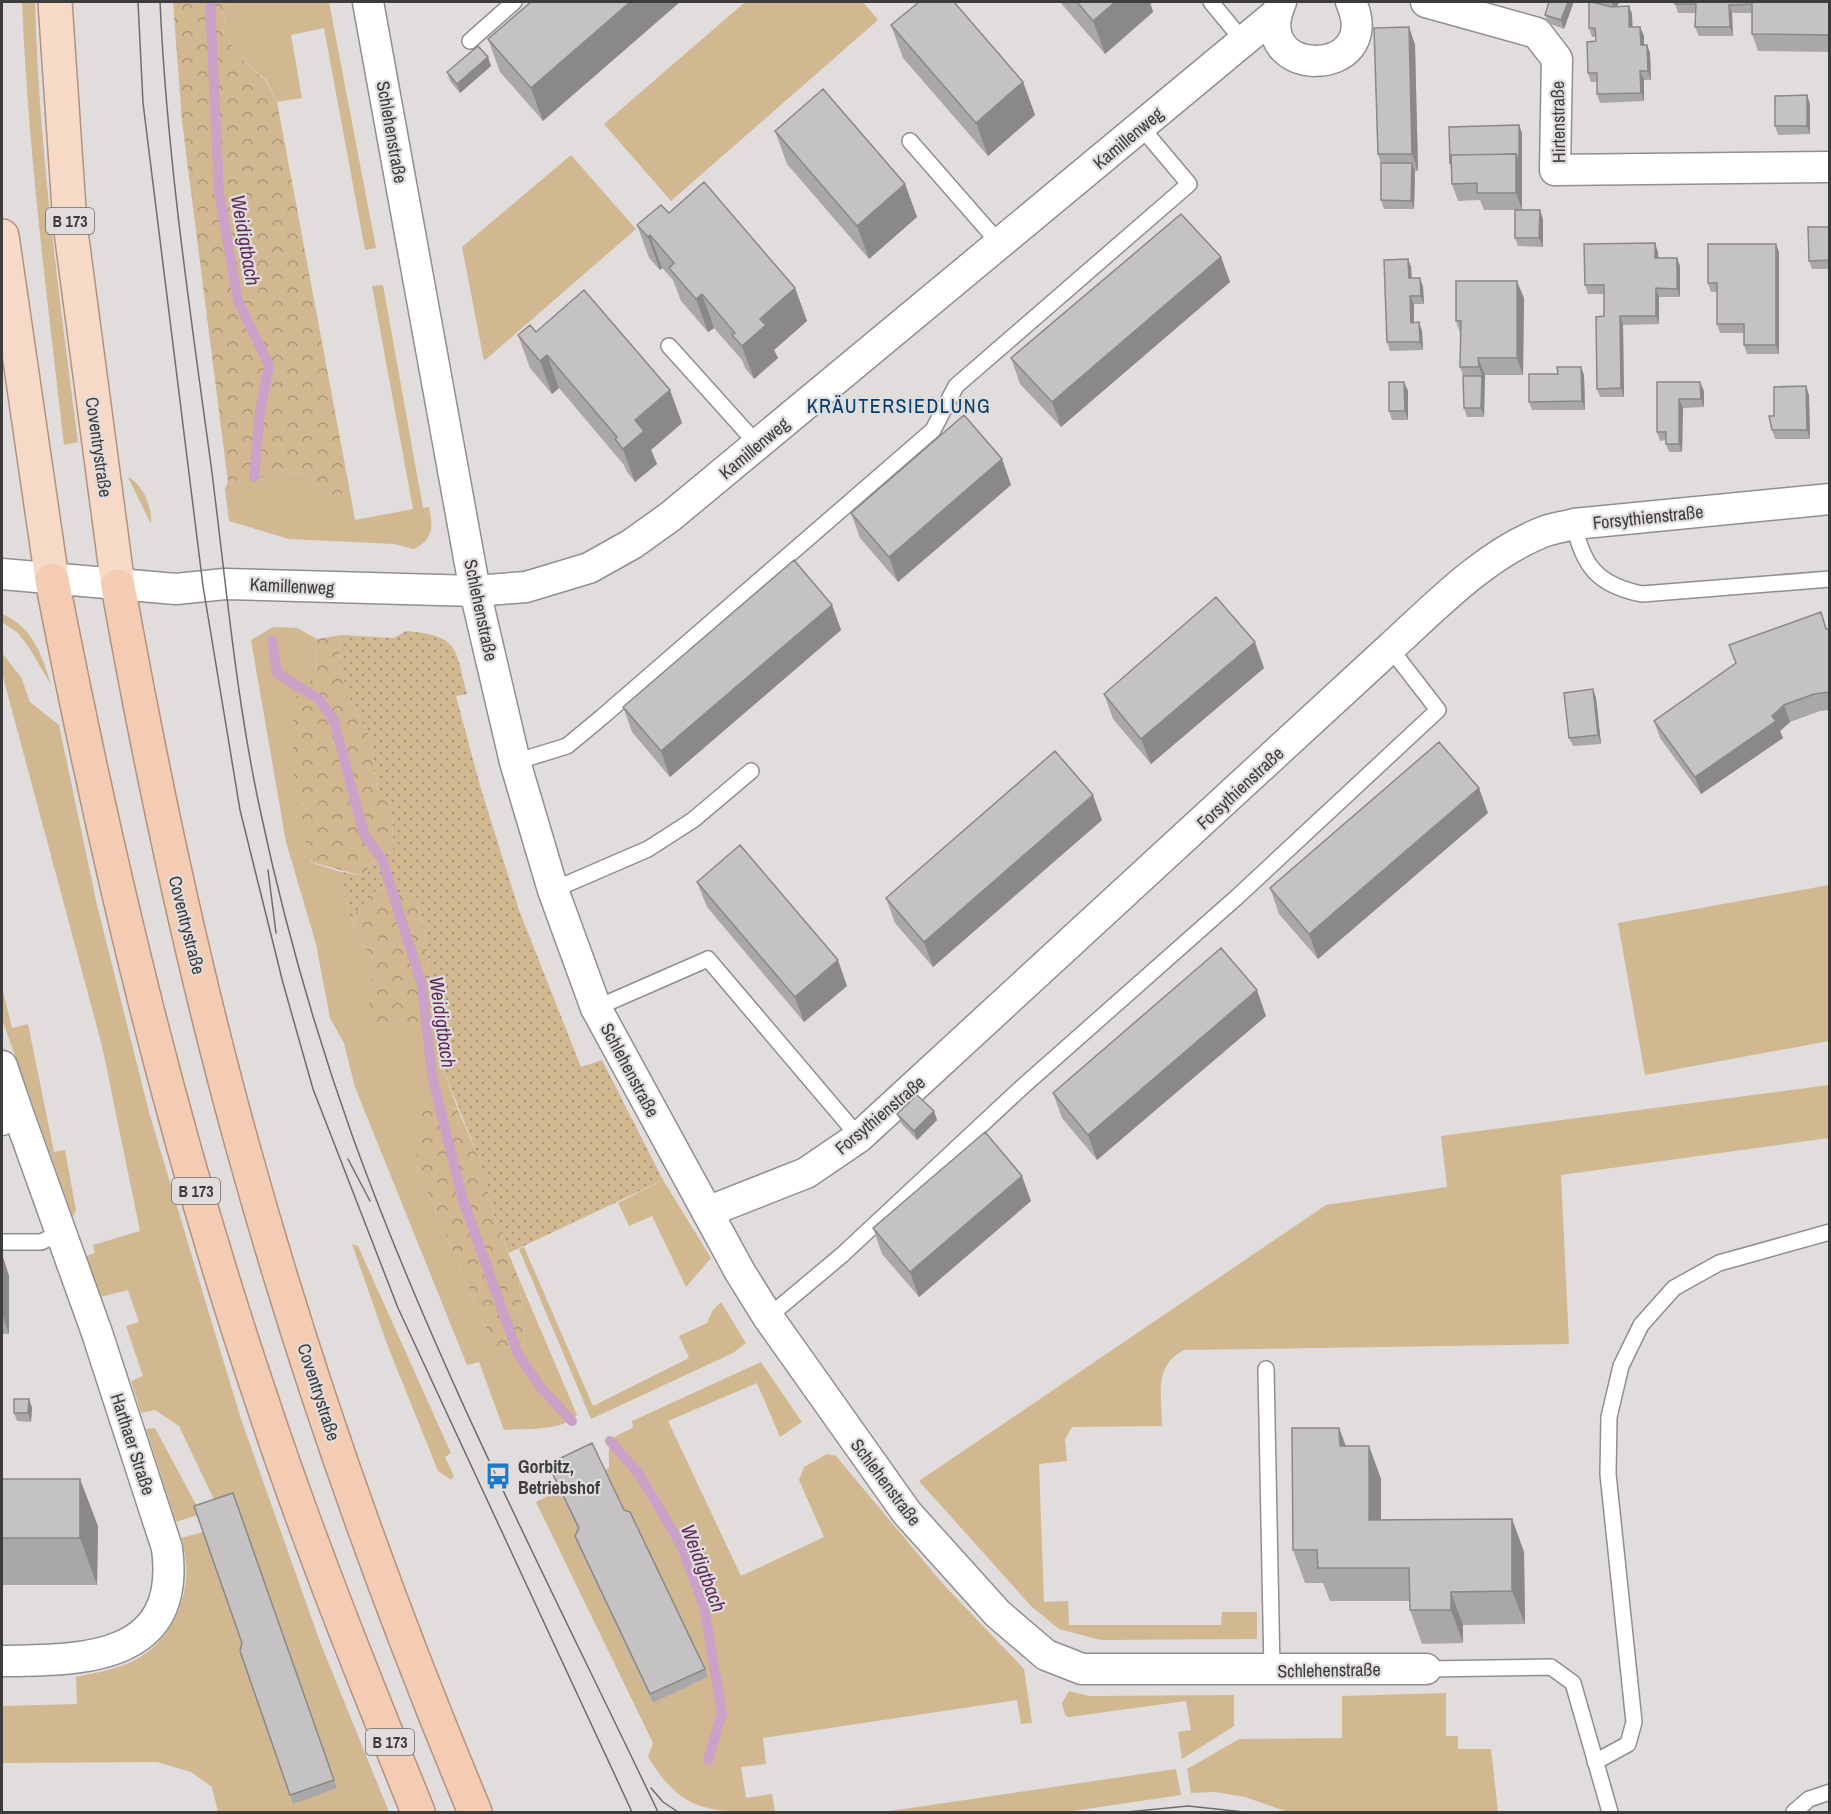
<svg xmlns="http://www.w3.org/2000/svg" width="1831" height="1814" font-family="'Archivo Narrow',sans-serif">
<style>
.green{fill:#d1b891}
.forest{fill:url(#forest-crowns)}
.park{fill:url(#park-dots)}
.lines{fill:none;stroke-linecap:round;stroke-linejoin:round}
.stream{stroke:#cba1c7;stroke-width:10}
.service-casing{stroke:#928e8e;stroke-width:18}
.minor-casing{stroke:#928e8e;stroke-width:33}
.primary-casing{stroke:#b3917e;stroke-width:36}
.trunk-casing{stroke:#b3917e;stroke-width:36}
.service{stroke:#fff;stroke-width:15}
.minor{stroke:#fff;stroke-width:30}
.primary{stroke:#f7d9c7;stroke-width:33}
.trunk{stroke:#f4ccb4;stroke-width:33}
.tram{stroke:#6e6c6c;stroke-width:1.5}
.wall{fill:#a9a7a8}
.shaded-wall{fill:#8a8888}
.building{fill:#c5c2c3;stroke:#8a8888;stroke-width:1.5}
.labels{text-anchor:middle;dominant-baseline:central;stroke-width:4.5;stroke-linejoin:round;paint-order:stroke}
.shield{fill:#e1dddd;stroke:#6e6c6c;stroke-width:1.5}
.shield-label{font-size:16px;font-weight:bold;fill:#3d3c3c}
.street-label{font-size:18px;fill:#3d3c3c;stroke:#e1dddd}
.poi-label{font-size:18px;font-weight:bold;fill:#3d3c3c;stroke:#e1dddd;text-anchor:start}
.water-label{font-size:20px;font-style:italic;fill:#602c5c;stroke:#e1dddd}
.neighbourhood-label{font-size:20px;letter-spacing:1.5px;fill:#003e6e;stroke:#e1dddd}
</style>
<defs>
<pattern id="forest-crowns" width="20" height="18" patternUnits="userSpaceOnUse" patternTransform="scale(1.5)"><rect width="20" height="18" fill="#d1b891"/><path d="M2 6a3 3 0 1 1 6 0M12 15a3 3 0 1 1 6 0" fill="none" stroke="#ab9778"/></pattern>
<pattern id="park-dots" width="8" height="8" patternUnits="userSpaceOnUse" patternTransform="scale(1.5)"><rect width="8" height="8" fill="#d1b891"/><path d="M2 2h.1M6 6h.1" fill="none" stroke="#ab9778" stroke-width="1.8" stroke-linecap="round"/></pattern>
</defs>
<rect width="100%" height="100%" fill="#e1dddd"/>
<path class="green" d="M22,2H35C39,149 59,296 78,442L64,445C47,297 28,150 22,2Z
M228,2H329L376,248L365,250L324,28L291,35L302,98L277,102L266,80L241,58L223,32Z
M745,2H863L878,20L671,201L604,124Z
M571,155L636,229L484,361L462,247Z
M383,285L423,508L429,507C433,527 434,539 414,549L394,544L289,539L229,521L225,489L228,482L300,472L332,496L350,492L355,520L413,509L372,286Z
M128,477C144,485 152,508 151,524Z
M2,614C33,627 42,655 51,685L30,649L18,633L2,622Z
M273,627L297,628L317,639L310,862L338,871L355,930L373,961L375,971L367,989L417,1031L435,1015L442,1066L459,1112L442,1101L431,1088L416,1166L498,1356L525,1347L519,1279L577,1415C560,1432 527,1428 504,1430L479,1362L467,1365L355,1087L344,1043L330,1018L316,944L286,842L251,640Z
M2,653L21,677L30,702L59,725L97,905L149,1112L202,1290L241,1419L320,1642L389,1812H218L212,1787L191,1772L157,1762L2,1763V1706L77,1704L76,1677C94,1673 112,1670 129,1663C176,1642 197,1585 181,1538L203,1532L245,1652L293,1803L337,1788L236,1502L218,1508L179,1426L155,1410L141,1413L131,1381L143,1376L126,1326L139,1322L128,1290L100,1297L86,1256L95,1253L93,1245L140,1231L102,1046L2,673Z
M1829,885V1041L1645,1075L1618,923Z
M2,987L12,1028L28,1024L54,1152L65,1150L76,1210L73,1217L2,1019Z
M1829,1085V1138L1561,1175L1569,1344L1184,1350C1153,1366 1162,1395 1162,1426L1072,1427L1065,1439L1067,1461L1039,1464L1044,1602L1068,1601L1069,1625H1221L1222,1612H1257V1639L1101,1640L1059,1629L1031,1606L919,1481L1326,1205L1447,1187L1441,1136Z
M663,1180L711,1258L686,1287L652,1216L629,1226L618,1203Z
M352,1244L358,1246L451,1453L445,1457L454,1476L451,1480L438,1471L387,1344Z
M524,1247L593,1406L689,1358L679,1336L707,1323L713,1310L721,1302L746,1343L733,1353L591,1419L519,1249Z
M761,1362L802,1422L780,1437L757,1383L668,1421L741,1576L824,1537L799,1480L804,1467L827,1454L836,1456L943,1584L1024,1669L1032,1723L1021,1724L1017,1700L763,1738L766,1764L741,1767L746,1798L772,1794L775,1812C710,1812 683,1814 648,1757L653,1743L536,1502L559,1490L582,1536L578,1545L653,1703L708,1677L604,1470L609,1468C609,1439 606,1440 633,1428L632,1421Z
M155,1428L201,1514L176,1522L146,1429Z
M1069,1691L1089,1696L1234,1695V1726L1182,1759L1178,1732L1191,1730L1186,1701L1069,1717L1065,1715L1062,1703Z
M1446,1693V1736H1458V1749H1491L1498,1812H1288L1245,1797L1215,1792L1191,1793L1187,1769L1239,1739L1342,1738V1696Z
M1176,1769L1181,1795L1066,1812H883Z"/>
<path class="forest" d="M173,2H228L223,32L241,58L265,80L277,102L350,492L332,496L300,472L228,482L182,121Z
M341,635L339,662L348,696L370,737L378,789L392,810L393,851L373,861L363,876L311,862L294,792L293,700L316,675L317,639Z
M379,888L416,896L425,933L435,1015L418,1031L384,1027L371,1018L367,989L375,971L373,961L355,930L354,914Z
M431,1088L442,1101L459,1112L480,1161L497,1225L519,1279L525,1347L498,1356L416,1166L418,1098Z"/>
<path class="park" d="M406,631C459,636 455,646 467,694L456,696L481,789L519,910L581,1067L602,1060L663,1180L509,1253L497,1225L480,1161L442,1066L425,933L416,896L379,888L354,914L355,930L338,871L363,876L373,861L393,851L392,810L378,789L370,737L348,696L339,662L341,635L394,638Z"/>
<g class="lines">
<path class="stream" d="M210,2L219,192L238,301L269,365L260,412L254,477
M272,640L277,673L320,700L334,721L364,834L382,859L422,985L432,1075L462,1197L518,1354L541,1388L572,1421
M610,1441L639,1474L681,1545L704,1607L722,1713L708,1760"/>
<g class="service-casing">
<path id="service" d="M1211,2L1244,42
M470,41L514,2
M910,141L1000,244
M669,346L758,445
M1574,524C1583,567 1598,585 1642,594L1830,579
M515,762L567,746L602,717L933,430L956,386L1189,184L1141,127
M553,890L648,849L693,820L751,771
M596,1008L708,959L859,1137
M2,1242H41L60,1233
M768,1317L842,1255L1020,1089L1237,897L1438,710L1390,648
M1266,1369L1272,1671
M1426,1669L1551,1667L1573,1683L1610,1812
M1595,1762L1628,1744L1634,1722L1608,1474L1609,1417L1621,1366L1641,1325L1674,1288L1719,1263L1830,1232
M1794,1812L1809,1799L1830,1792"/>
</g>
<g class="minor-casing">
<path id="minor" d="M368,2L475,591L515,762L553,890L596,1008L740,1272L768,1317L907,1513L998,1614L1046,1655L1082,1669H1426
M1281,2C1246,81 1386,80 1351,2
M1426,2L1537,33L1557,59L1555,170L1830,167
M2,574L176,589L225,584L475,591L526,587L589,568L632,544L671,516L1276,14
M2,1066L18,1113
M2,1120L18,1113L97,1333L167,1548C182,1661 83,1660 2,1661
M707,1212L806,1173L859,1137L1390,648C1435,607 1484,555 1543,532C1552,528 1564,527 1574,524L1830,499"/>
</g>
<g class="primary-casing">
<path id="primary" d="M55,2L70,224L118,586
M2,236L52,580"/>
</g>
<g class="trunk-casing">
<path id="trunk" d="M52,580C106,857 171,1133 262,1401C308,1540 363,1676 418,1812
M118,586C152,775 192,965 244,1151C306,1375 385,1597 475,1812"/>
</g>
<use href="#service" class="service"/>
<use href="#minor" class="minor"/>
<use href="#primary" class="primary"/>
<use href="#trunk" class="trunk"/>
<path class="tram" d="M138,2L143,103L203,586L240,810L283,983L313,1089L398,1308L632,1812
M160,2C167,157 190,311 211,465C226,582 236,700 261,814C284,922 315,1031 352,1135C436,1368 552,1589 658,1812
M268,870L276,933
M348,1159L370,1201
M651,1788L663,1802L678,1812
M1127,1812L1188,1806L1244,1812"/>
</g>
<path class="wall" d="M531,2L543,121L500,72L488,39Z
M1060,2H1150L1153,12L1105,54Z
M1594,2H1619L1617,7L1632,14V27H1640L1644,36V45H1647L1650,53L1651,80H1644V101L1600,103L1597,94V82H1591L1588,73L1596,41L1595,37H1592L1589,28Z
M1830,2V52L1758,51L1752,34V13H1732L1733,36H1699L1695,27L1696,13H1678L1675,4Z
M1573,4L1564,29L1548,23L1545,15Z
M891,25L1023,82L1035,115L988,156L903,58Z
M1409,27L1415,45L1418,171H1415L1414,209H1384L1381,200V164L1378,154Z
M488,57L491,66L460,93L450,81L447,72Z
M1807,95L1810,104V134L1778,135L1775,126Z
M775,131L905,184L917,217L869,259L787,164Z
M1522,133V210H1484L1480,200L1458,201L1452,184L1451,167L1450,163Z
M669,213L795,288L807,321L774,350L778,358L754,379L745,368L742,360L714,328L708,332L681,301L673,280L662,268L660,270L649,258L637,225Z
M1543,219V247L1518,246L1515,238Z
M1830,227V269H1812L1809,261Z
M1776,244L1779,252V354H1747L1744,345V333H1720L1717,324V292H1711L1708,283Z
M1658,252V258H1677L1680,266V297H1659V324L1623,325L1624,397H1600L1597,389L1604,316V294H1588L1585,285Z
M1221,257L1230,282L1061,427L1020,384L1011,358Z
M1408,259L1411,267L1412,278H1420L1423,287L1424,304H1414V323L1419,322L1422,331L1423,350L1390,351L1387,342Z
M1524,298L1523,375H1485L1484,417H1467L1464,408L1463,376L1460,367V333L1456,321Z
M536,332L670,390L682,423L651,450L657,464L635,482L627,472L624,465L559,388L552,394L530,368L518,335Z
M1584,375L1585,410H1532L1529,402Z
M1657,382L1704,391V407L1683,408L1682,452H1669L1666,444V440L1660,441L1657,432Z
M1806,386L1809,395L1810,439H1775L1772,430Z
M1408,391V420H1392L1389,411Z
M1002,459L1011,485L898,582L860,538L851,513Z
M832,605L841,630L670,777L632,732L623,707Z
M1827,629H1830V710L1820,711L1790,722L1780,731L1783,738L1701,794L1660,738L1654,721L1736,663Z
M1264,668L1151,764L1113,719L1104,694Z
M1593,689L1596,698L1601,744L1573,746L1569,738Z
M1488,813L1318,959L1279,914L1270,888Z
M1102,820L933,967L895,923L886,898Z
M697,882L847,986L804,1022L707,907Z
M1266,1016L1097,1160L1062,1118L1053,1093Z
M934,1111L937,1120L917,1140L901,1123L897,1114Z
M1031,1201L919,1297L882,1254L873,1228Z
M2,1254L9,1276V1334H2Z
M29,1399L32,1408L31,1422L17,1421L14,1413Z
M1339,1428L1346,1446H1369L1381,1479V1520L1512,1519L1524,1552L1525,1624L1463,1625V1643L1422,1644L1410,1610V1601H1330L1323,1583H1305L1293,1550Z
M548,1464L624,1510L705,1669L708,1677L653,1703L578,1545L575,1536L578,1529L551,1472Z
M2,1479L98,1526L97,1585H2Z
M233,1493L337,1788L293,1804L240,1651L242,1643Z"/>
<path class="shaded-wall" d="M630,2H680L543,121L531,88Z
M1115,2H1150L1153,12L1105,54L1093,21Z
M1568,2H1572L1573,4L1564,29L1561,20Z
M1613,2H1619L1615,12L1612,3Z
M1729,5L1732,13L1733,36L1730,27Z
M1629,6L1632,14L1633,36L1629,27Z
M1409,27L1415,45L1418,171L1412,154Z
M1640,27L1644,36V54L1641,45Z
M1647,45L1650,53L1651,80L1648,71Z
M488,57L491,66L460,93L457,84Z
M1640,71L1644,80V101L1641,93Z
M1023,82L1035,115L988,156L976,123Z
M1807,95L1810,104V134L1807,126Z
M1519,125L1522,133V210L1516,193V154Z
M1412,163L1415,171L1414,209L1411,201Z
M905,184L917,217L869,259L857,226Z
M1540,210L1543,219V247L1539,238Z
M650,235L662,268L660,270L648,237Z
M1655,243L1658,252L1659,267L1655,258Z
M1776,244L1779,252V354L1776,345Z
M1221,257L1230,282L1061,427L1052,402Z
M1677,258L1680,266V297L1677,289Z
M1408,259L1411,267L1412,287L1409,278Z
M1420,278L1423,287L1424,304L1421,296Z
M1517,281L1524,298L1523,375L1517,358Z
M795,288L807,321L774,350L778,358L754,379L742,346L760,319Z
M1656,288L1659,297V324L1656,316Z
M702,294L714,328L708,332L696,299Z
M1410,296L1414,304V331L1411,323Z
M1620,316L1623,325L1624,397L1621,388Z
M1419,322L1422,331L1423,350L1420,342Z
M547,355L559,388L552,394L540,361Z
M1478,358L1485,375L1484,417L1481,408L1482,376L1479,367Z
M1581,367L1584,375L1585,410L1582,401Z
M1404,382L1408,391V420L1405,411Z
M1700,382L1704,391V407L1701,399Z
M1806,386L1809,395L1810,439L1807,430Z
M670,390L682,423L651,450L657,464L635,482L623,449L635,420Z
M1679,399L1683,408L1682,452L1679,444Z
M1002,459L1011,485L898,582L889,557Z
M832,605L841,630L670,777L661,751Z
M1255,642L1264,668L1151,764L1141,739Z
M1593,689L1596,698L1601,744L1598,735Z
M1784,705L1790,722L1780,731L1783,738L1701,794L1695,777Z
M1479,788L1488,813L1318,959L1309,934Z
M1093,795L1102,820L933,967L924,942Z
M838,960L847,986L804,1022L795,997Z
M1257,990L1266,1016L1097,1160L1088,1135Z
M934,1111L937,1120L917,1140L914,1131Z
M1022,1176L1031,1201L919,1297L910,1272Z
M2,1254L9,1276V1334L2,1314Z
M29,1399L32,1408L31,1422L28,1413Z
M1339,1428L1351,1461L1340,1446Z
M1369,1446L1381,1479V1553L1369,1520Z
M80,1479L98,1526L97,1585L80,1538Z
M1512,1519L1524,1552L1525,1624L1512,1591Z
M1451,1592L1463,1625V1643L1451,1610Z"/>
<path class="building" d="M531,2H630L531,88L488,39Z
M919,2H954L1023,82L976,123L891,25Z
M1077,2H1115L1093,21Z
M1549,2H1568L1561,20L1545,15Z
M1589,2H1592L1612,7L1629,6V27H1640L1641,45H1647L1648,71H1640L1641,93L1597,94V73H1588L1587,42L1596,41L1595,28H1589Z
M1675,2H1752V4L1729,5L1730,27H1695L1696,4H1675Z
M1752,2H1830V35L1752,34Z
M1409,27L1412,154H1378L1374,28Z
M478,46L488,57L457,84L447,72Z
M823,89L905,184L857,226L775,131Z
M1807,95V126H1775V96Z
M1519,125V163L1516,154L1451,155V163H1450L1449,127Z
M1516,154V193H1477V183L1452,184L1451,155Z
M1381,163H1412L1411,201L1381,200Z
M704,182L795,288L760,319L766,325L742,346L732,335L735,333L702,294L696,299L669,268L674,263L650,235L648,237L637,225L661,205L669,213Z
M1515,210H1540L1539,238H1515Z
M1181,214L1221,257L1052,402L1011,358Z
M1808,227H1830V260L1809,261Z
M1655,243V258H1677V289L1656,288V316H1620L1621,388L1597,389L1596,317L1604,316V285H1585L1584,244Z
M1708,244H1776V345H1744V324H1717V283H1708Z
M1408,259L1409,278H1420L1421,296H1410L1411,323L1419,322L1420,342H1387L1384,260Z
M1456,281H1517V358H1478L1479,367H1460L1461,321H1456Z
M584,290L670,390L635,420L644,431L623,449L615,439L617,437L547,355L540,361L518,335L530,325L536,332Z
M1557,367H1581L1582,401L1529,402V374H1558Z
M1463,376H1482L1481,408H1464Z
M1389,382H1404L1405,411H1389Z
M1657,382H1700L1701,399H1679V444H1666V432H1657Z
M1806,386L1807,430H1772L1769,416H1774V387Z
M964,415L1002,459L889,557L851,513Z
M794,560L832,605L661,751L623,707Z
M1216,597L1255,642L1141,739L1104,694Z
M1821,612L1826,629H1830V692L1814,694L1784,705L1772,716L1776,721L1695,777L1654,721L1736,663L1729,645Z
M1593,689L1598,735L1569,738L1564,693Z
M1439,742L1479,788L1309,934L1270,888Z
M1055,751L1093,795L924,942L886,898Z
M740,845L838,960L795,997L697,882Z
M1221,948L1257,990L1088,1135L1053,1093Z
M917,1095L934,1111L914,1131L897,1114Z
M985,1132L1022,1176L910,1272L873,1228Z
M14,1399H29L28,1413H14Z
M1292,1428H1339L1340,1446H1369V1520L1512,1519V1591L1451,1592V1610H1410L1409,1568H1318L1317,1550H1293Z
M592,1443L624,1510L630,1512L705,1669L650,1694L575,1536L579,1528L548,1464Z
M2,1479H80V1538H2Z
M233,1493L334,1780L290,1795L240,1651L242,1643L194,1506Z"/>
<defs>
<g id="bus-bare" transform="scale(2.07)"><path d="M-5-6H5V4H4V6H2V4H-2V6H-4V4H-5ZM-3.5-4V0h7V-4ZM-3.5 1.2v1.5H-2V1.2ZM2 1.2v1.5H3.5V1.2Z" fill="#1b79c6" stroke="#e1dddd" stroke-width="2.5" paint-order="stroke"/></g>
</defs>
<g fill-rule="evenodd">
<use href="#bus-bare" x="498" y="1476"/>
</g>
<g class="labels">
<g class="shield">
<rect x="46" y="208" width="48" height="26" rx="4.5"/>
<rect x="172" y="1178" width="48" height="26" rx="4.5"/>
<rect x="366" y="1729" width="48" height="26" rx="4.5"/>
</g>
<g class="shield-label">
<text x="70" y="221">B 173</text>
<text x="196" y="1191">B 173</text>
<text x="390" y="1742">B 173</text>
</g>
<g class="street-label">
<text transform="translate(1558 122) rotate(-91)">Hirtenstraße</text>
<text transform="translate(392 132) rotate(80)">Schlehenstraße</text>
<text transform="translate(1128 138) rotate(-40)">Kamillenweg</text>
<text transform="translate(99 447) rotate(82)">Coventrystraße</text>
<text transform="translate(754 448) rotate(-40)">Kamillenweg</text>
<text transform="translate(1648 517) rotate(-6)">Forsythienstraße</text>
<text transform="translate(292 586) rotate(3)">Kamillenweg</text>
<text transform="translate(481 610) rotate(78)">Schlehenstraße</text>
<text transform="translate(1240 788) rotate(-43)">Forsythienstraße</text>
<text transform="translate(187 925) rotate(76)">Coventrystraße</text>
<text transform="translate(630 1070) rotate(62)">Schlehenstraße</text>
<text transform="translate(880 1115) rotate(-40)">Forsythienstraße</text>
<text transform="translate(319 1392) rotate(72)">Coventrystraße</text>
<text transform="translate(133 1444) rotate(72)">Harthaer Straße</text>
<text transform="translate(886 1482) rotate(53)">Schlehenstraße</text>
<text transform="translate(1329 1670) rotate(-1)">Schlehenstraße</text>
</g>
<g class="poi-label">
<text x="518" y="1466">Gorbitz,<tspan x="518" dy="21">Betriebshof</tspan></text>
</g>
<g class="water-label">
<text transform="translate(246 240) rotate(80)">Weidigtbach</text>
<text transform="translate(443 1022) rotate(82)">Weidigtbach</text>
<text transform="translate(704 1568) rotate(69)">Weidigtbach</text>
</g>
<g class="neighbourhood-label">
<text x="899" y="405">KRÄUTERSIEDLUNG</text>
</g>
</g>
<rect width="1831" height="1814" fill="none" stroke="#3d3c3c" stroke-width="6"/>
</svg>
